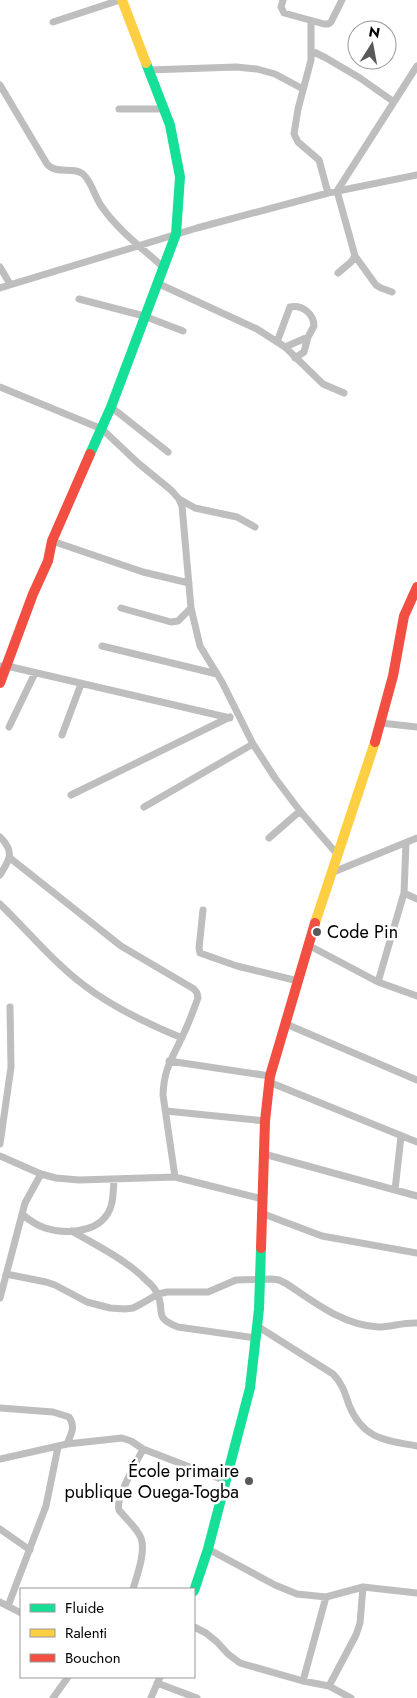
<svg xmlns="http://www.w3.org/2000/svg" width="417" height="1698" font-family="Jost,sans-serif">
<style>
.lines{fill:none;stroke-linecap:round;stroke-linejoin:round}
.street{stroke:#bebebe;stroke-width:7}
.fast{stroke:#16e098;stroke-width:10}
.slow{stroke:#ffcf43;stroke-width:10}
.jam{stroke:#f24e42;stroke-width:10}
.poi-dot{fill:#595959;stroke:#fff;stroke-width:2}
.labels{text-anchor:middle;dominant-baseline:central;stroke-width:5;stroke-linejoin:round;paint-order:stroke}
.poi-label{font-size:18px;fill:#000;stroke:#fff;text-anchor:start}
</style>
<rect width="100%" height="100%" fill="#fff"/>
<g class="lines">
<path class="street" d="M283,0L281,7L284,13L324,24H328L331,22L342,0
M311,21V60L298,109L294,134L298,142L319,160L328,193
M53,22L120,0
M312,51L326,58L360,78L394,102
M149,70L236,67L257,69L275,74L303,89
M0,85L47,164C56,175 73,166 83,174C92,182 95,198 102,207C118,230 142,248 163,267
M119,109H165
M0,267L10,284
M338,273L351,262L355,256
M157,283L257,329L285,347L323,384L344,393
M0,288L197,228L328,193L417,175
M392,292L381,288L376,285L355,256L337,191L417,66
M79,299L144,316L183,331
M277,342L290,307C302,304 314,314 314,326L308,337L304,352L295,358
M285,347L308,337
M0,387L102,429L138,463L171,490L179,499L182,506L191,608L200,646L222,682L253,744L275,778L300,811L337,854
M111,407L168,452
M179,499L195,508L237,517L255,527
M52,541L143,572L189,583
M121,608L171,622L178,621L191,608
M102,646L217,674
M0,666H7L230,718
M381,723L417,727
M9,727L35,673
M62,735L81,684
M71,795L230,717
M144,807L253,744
M0,837C15,852 10,859 0,875
M269,838L300,811
M10,858L121,946L194,989L197,993L198,998C193,1011 188,1026 181,1039C171,1061 164,1069 163,1095L175,1177
M331,873L417,838
M404,893L417,899
M0,904C28,931 54,963 85,986C114,1008 148,1024 182,1038
M203,910L199,948L200,953L237,966L298,981
M308,945L378,982L417,996
M378,982L404,893L406,843
M286,1024L417,1080
M169,1061L270,1076
M269,1082L417,1142
M166,1111L265,1121
M0,1144L11,1067L10,1007
M264,1154L417,1196
M0,1156L41,1174L56,1178L79,1180L175,1177L262,1199
M395,1190L401,1136
M261,1213L322,1236L417,1253
M22,1214C29,1220 36,1225 45,1228C63,1234 94,1233 106,1216C114,1206 113,1191 114,1179
M72,1231C97,1246 127,1260 147,1281C151,1284 155,1289 157,1293C166,1311 152,1317 178,1327L256,1338
M6,1274L46,1282L55,1285L87,1302L110,1308L125,1309L133,1308L141,1304L158,1294L167,1292H208L236,1280L272,1279L279,1280L287,1284C315,1303 343,1325 378,1327C391,1327 404,1322 417,1323
M0,1298L25,1203L41,1174
M257,1326L333,1374C342,1383 345,1393 349,1405C363,1439 384,1440 417,1446
M0,1408L53,1412L69,1417C76,1427 71,1434 67,1444
M0,1459L67,1444L122,1438L131,1441L143,1449L226,1481
M0,1529L30,1550
M208,1549L275,1585L297,1594L326,1597L363,1587L417,1593
M133,1589C137,1576 146,1551 141,1538C137,1528 126,1519 119,1510C115,1498 137,1462 143,1449
M0,1602L21,1613
M8,1606L46,1506L58,1447
M194,1627L206,1633L217,1642L228,1654L240,1663L303,1681L329,1686L351,1698
M303,1681L326,1597
M157,1683L197,1698
M329,1686L356,1635L360,1623L363,1587
M53,1698L68,1677
M151,1698L160,1677"/>
<path class="fast" d="M90,454L111,407L176,234L180,177L170,125L146,63
M194,1591L208,1549L250,1388L259,1309L261,1248"/>
<path class="slow" d="M122,0L146,63
M315,923L375,742"/>
<path class="jam" d="M0,683L33,594L48,561L52,541L90,454
M375,742L393,676L404,616L417,587
M261,1248L265,1121L270,1076L315,923"/>
</g>
<g class="poi-dot">
<circle cx="317" cy="932" r="5"/>
<circle cx="249" cy="1481" r="5"/>
</g>
<g class="labels">
<g class="poi-label">
<text x="327" y="932">Code Pin</text>
<text x="239" y="1471" text-anchor="end">École primaire<tspan x="239" dy="21">publique Ouega-Togba</tspan></text>
</g>
</g>
<rect x="20" y="1588" width="175" height="90" fill="#ffffff" stroke="#999999"/>
<rect x="30" y="1604" width="25" height="8" fill="#16e098" stroke="#999999"/>
<text x="65" y="1613" font-size="15" fill="#000000">Fluide</text>
<rect x="30" y="1629" width="25" height="8" fill="#ffcf43" stroke="#999999"/>
<text x="65" y="1638" font-size="15" fill="#000000">Ralenti</text>
<rect x="30" y="1654" width="25" height="8" fill="#f24e42" stroke="#999999"/>
<text x="65" y="1663" font-size="15" fill="#000000">Bouchon</text>
<g transform="translate(372 45) rotate(11)"><circle r="24" fill="#ffffff" stroke="#999999"/>
<path d="M0-4L9 19L0 12L-9 19Z" fill="#595959"/>
<text y="-8" font-size="14" font-weight="bold" text-anchor="middle" fill="#000000">N</text>
</g>
</svg>
